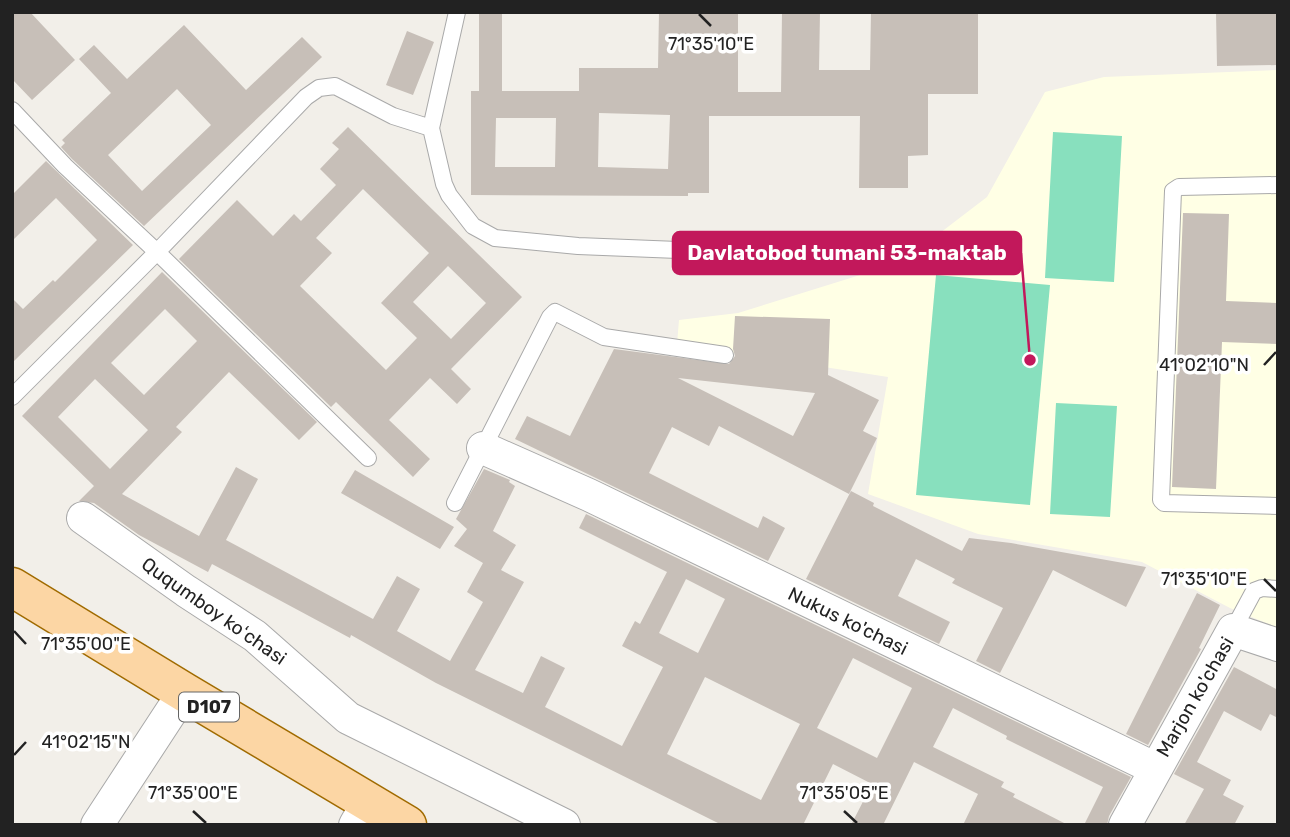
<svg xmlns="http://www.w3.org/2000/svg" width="1290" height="837" font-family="Rubik,sans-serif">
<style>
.education{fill:#ffffe5}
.pitch{fill:#88e0be}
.building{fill:#c7bfb8;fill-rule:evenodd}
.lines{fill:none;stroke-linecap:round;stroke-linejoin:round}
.service-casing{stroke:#a9a9a9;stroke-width:18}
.minor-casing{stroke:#a9a9a9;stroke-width:34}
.primary-casing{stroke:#a06b00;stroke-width:41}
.service{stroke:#fff;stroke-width:16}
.minor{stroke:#fff;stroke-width:32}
.primary{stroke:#fcd6a4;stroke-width:38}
.ticks{fill:none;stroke:#222;stroke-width:2.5}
.labels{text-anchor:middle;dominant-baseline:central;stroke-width:7;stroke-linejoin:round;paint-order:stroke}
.shield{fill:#fff;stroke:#646464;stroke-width:2}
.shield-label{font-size:18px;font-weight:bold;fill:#222}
.street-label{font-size:19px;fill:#222;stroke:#fff}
.ticks-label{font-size:18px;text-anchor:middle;fill:#222;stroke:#fff;stroke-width:7;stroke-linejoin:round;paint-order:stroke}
.leader{fill:none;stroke:#c2185b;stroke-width:2.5}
.callout-dot{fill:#c2185b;stroke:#fff;stroke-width:2.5}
.callout{fill:#c2185b;stroke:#c2185b;stroke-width:2.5}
.callout-label{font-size:21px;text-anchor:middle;font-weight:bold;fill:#fff}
</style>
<rect width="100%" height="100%" fill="#f2efe9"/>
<path class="education" d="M1278,70V628L1230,608L1142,562L978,534L868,494L888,377L677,344L679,320L738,313L902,262L987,197L1045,92L1104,77Z"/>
<path class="pitch" d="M1053,132L1122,136L1114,282L1045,278Z
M936,275L1050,285L1030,505L916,495Z
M1056,403L1117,406L1110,517L1050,514Z"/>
<path class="building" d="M12,12H30L75,60L32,100L12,79Z
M479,12H502V91H579V68H658L659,12H738V92H781L782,12H820L819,70H870L871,12H978V94H928V155L908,156V188H859L860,116H709V193H688V196L471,195V91H479ZM599,113L670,115L668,169L598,167ZM496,118H556L555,167H495Z
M1216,12H1278V65L1217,66Z
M184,25L246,90L302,37L322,57L144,226L72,159L61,147L65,143L62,140L111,93L79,59L94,45L127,79ZM177,89L211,125L142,191L108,155Z
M407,31L434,42L413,95L386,85Z
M348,127L522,297L451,369L471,389L457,404L430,378L389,420L430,459L413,477L336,402L331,407L179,259L237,200L273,236L294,214L301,221L336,185L320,169L339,149L332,143ZM363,189L429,253L381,303L417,338L386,370L300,286L332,253L316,238ZM448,266L486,303L451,339L413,302Z
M46,161L133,245L12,363V298L23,309L53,280L55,282L97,240L56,198L12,241V195Z
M1183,213L1229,214L1226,301L1278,303V344L1222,342L1216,489L1172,487Z
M162,272L317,422L299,440L229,372L176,427L182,432L122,494L199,536L236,467L258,479L226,540L373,619L397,576L420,589L397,631L450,661L483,602L467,592L483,563L454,546L467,529L456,519L484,469L510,480L509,482L515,486L493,531L516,545L501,570L524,582L475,670L523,693L541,656L565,668L545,707L622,746L663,667L622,646L635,621L640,624L667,572L579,528L586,514L1131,777L1109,816L1107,825H1084L1103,787L1006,739L1007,736L953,708L933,747L1004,782L1001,787L1015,794L1013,797L1068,825H963L978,794L914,762L883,825H851L872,784L833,764L803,825H722L436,683L351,635L350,638L212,564L208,572L139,535L94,503L79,501L94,486L22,416ZM165,309L197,341L144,395L111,363ZM95,379L148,430L110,469L58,417ZM686,579L725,599L698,653L659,633ZM853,658L912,688L877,758L817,728ZM705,677L800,724L761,800L667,754Z
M735,316L830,319L828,375L879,400L863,431L877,438L849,494L719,426L709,446L672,427L649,473L758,528L763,516L785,528L768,561L515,439L527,416L570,436L614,349L729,364L735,356L733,349ZM678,378L815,393L793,436Z
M355,470L454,527L440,549L341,493Z
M851,491L874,503L873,506L962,551L969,538L1011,543L1146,567L1126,607L1053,570L1000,673L976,661L1003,608L952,583L955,579L916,559L898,596L950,622L939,644L806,579Z
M1197,593L1220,605L1199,648L1201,649L1148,745L1126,734Z
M1234,667L1278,690V718L1270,714L1261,731L1224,711L1197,762L1231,780L1223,795L1244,806L1234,825H1184L1204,789L1174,774Z"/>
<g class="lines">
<g class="service-casing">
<path id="service" d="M457,12L431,128L444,184L449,195L473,226L495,238L578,246L678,250
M12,110L65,166L157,252L368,458
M1278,185L1179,187L1173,191L1161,500L1164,503L1278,506
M12,397L157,252L306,97L319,88L335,86L393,116L431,128
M455,503L550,317L555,312L604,337L725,355
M1233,630L1254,591L1262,588L1278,589"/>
</g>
<g class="minor-casing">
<path id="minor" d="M483,448L589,495L1154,768
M83,518L186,591L255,636L348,718L564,825
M97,825L184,692
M355,825L368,802
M1125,825L1233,630L1278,645"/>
</g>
<g class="primary-casing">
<path id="primary" d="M12,587L184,692L407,825"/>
</g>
<use href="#service" class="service"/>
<use href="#minor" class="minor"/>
<use href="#primary" class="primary"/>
</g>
<path class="ticks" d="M699,14L711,26M1264,365L1276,352M1264,579L1276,591M14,631L26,644M14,755L26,742M193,811L206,823M844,811L857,823"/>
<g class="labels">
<rect class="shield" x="179" y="692.5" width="60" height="29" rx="5"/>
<g class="shield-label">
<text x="209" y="707">D107</text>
</g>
<g class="street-label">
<text transform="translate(214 611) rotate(35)">Ququmboy koʻchasi</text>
<text transform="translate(848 621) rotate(26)">Nukus ko'chasi</text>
<text transform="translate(1195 697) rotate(-60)">Marjon ko'chasi</text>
</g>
</g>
<g class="ticks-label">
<text x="711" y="50">71°35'10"E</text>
<text x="1204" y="371">41°02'10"N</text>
<text x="1204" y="585">71°35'10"E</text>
<text x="86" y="650">71°35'00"E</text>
<text x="86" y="748">41°02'15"N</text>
<text x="193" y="799">71°35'00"E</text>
<text x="844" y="799">71°35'05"E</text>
</g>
<path class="leader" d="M1030 360L1021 253"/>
<circle class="callout-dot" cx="1030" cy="360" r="7"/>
<rect class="callout" x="673" y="232" width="348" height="42" rx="7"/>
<g class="callout-label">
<text x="847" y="260">Davlatobod tumani 53-maktab</text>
</g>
<rect width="1290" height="837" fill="none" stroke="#222222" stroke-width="28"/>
</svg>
